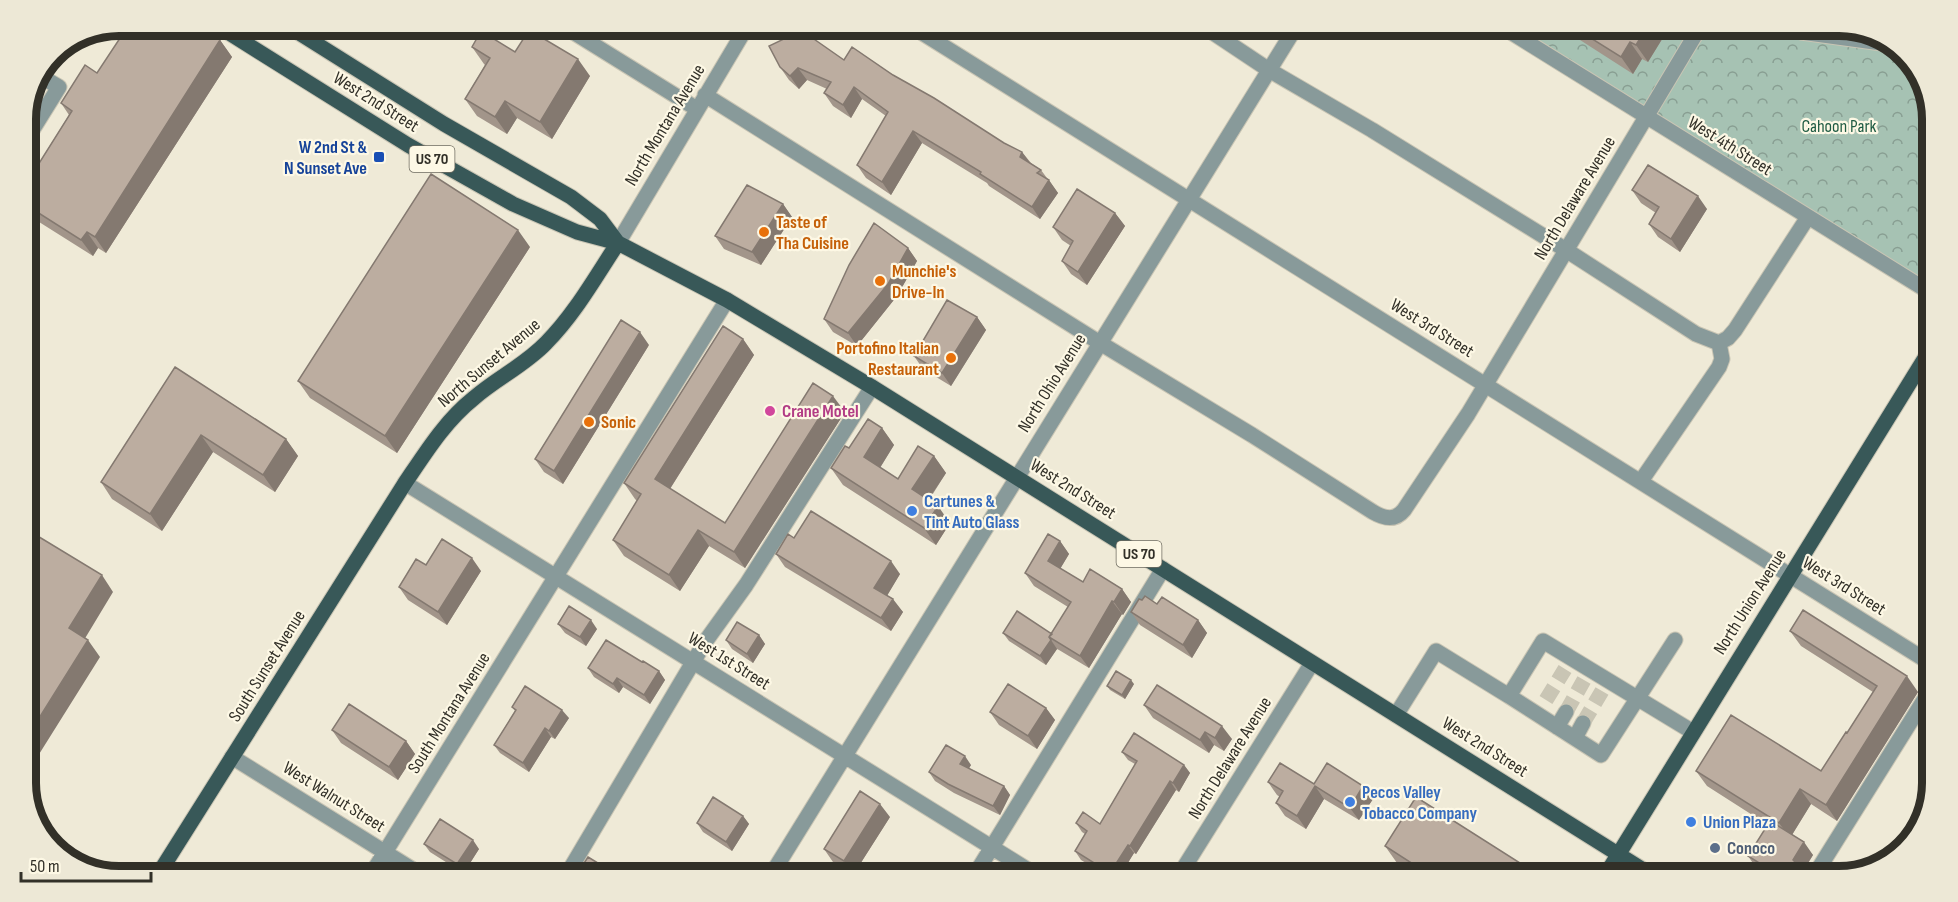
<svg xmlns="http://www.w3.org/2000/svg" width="1958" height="902" font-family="'Sofia Sans Condensed',sans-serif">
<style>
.forest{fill:url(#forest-crowns)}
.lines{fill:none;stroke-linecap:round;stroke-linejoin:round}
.minor-tunnel{stroke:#c9c5b4;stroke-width:15;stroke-dasharray:15 8;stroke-linecap:butt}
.minor-casing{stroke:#c9c5b4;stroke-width:17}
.major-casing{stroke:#c9c5b4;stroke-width:17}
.minor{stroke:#889a9a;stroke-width:15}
.major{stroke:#385858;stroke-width:15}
.wall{fill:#a2958a}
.shaded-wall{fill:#847970}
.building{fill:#bcada0;stroke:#847970;stroke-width:1.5}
.transit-dot{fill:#1a4fb4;stroke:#fdf8e5;stroke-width:2}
.food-dot{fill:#e8710a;stroke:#fdf8e5;stroke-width:2}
.hotel-dot{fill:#d1479c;stroke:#fdf8e5;stroke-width:2}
.shop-dot{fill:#3f7fe0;stroke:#fdf8e5;stroke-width:2}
.service-dot{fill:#5c6f8a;stroke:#fdf8e5;stroke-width:2}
.labels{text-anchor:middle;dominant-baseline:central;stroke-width:4.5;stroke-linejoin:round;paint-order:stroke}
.shield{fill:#fdf8e5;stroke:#6f6c61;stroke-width:1.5}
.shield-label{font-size:16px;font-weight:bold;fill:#323028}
.street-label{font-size:18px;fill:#323028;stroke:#fdf8e5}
.park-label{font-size:18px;fill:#1f5b43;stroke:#fdf8e5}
.transit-label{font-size:18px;font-weight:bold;fill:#164399;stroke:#fdf8e5;text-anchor:end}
.food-label{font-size:18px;font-weight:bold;fill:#c56008;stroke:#fdf8e5;text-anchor:start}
.hotel-label{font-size:18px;font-weight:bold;fill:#b23c85;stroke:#fdf8e5;text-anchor:start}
.shop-label{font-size:18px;font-weight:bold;fill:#366cbe;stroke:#fdf8e5;text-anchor:start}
.service-label{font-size:18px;font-weight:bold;fill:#4e5e75;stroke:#fdf8e5;text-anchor:start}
.rim{fill:none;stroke:#323028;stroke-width:8}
</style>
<defs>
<pattern id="forest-crowns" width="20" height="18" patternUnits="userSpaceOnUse" patternTransform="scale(1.5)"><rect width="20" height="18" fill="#a6c2b3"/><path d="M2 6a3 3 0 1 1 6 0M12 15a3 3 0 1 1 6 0" fill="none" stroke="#889e92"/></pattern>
</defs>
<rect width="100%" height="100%" fill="#efead7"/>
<path class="forest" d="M1509,31L1875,33L1917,67L1932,113L1931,293Z"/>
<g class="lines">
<path class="minor-tunnel" d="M1546,700L1565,669
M1566,712L1584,680
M1583,723L1602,691"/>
<g class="minor-casing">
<path id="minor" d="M565,27L697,109
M916,29L1927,661
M1209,30L1269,70L1372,130L1566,250L1696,334L1719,343L1728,338L1735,330L1808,217
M1509,31L1931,293
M1801,32L1889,44
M705,95L1100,343L1252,435L1373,512C1385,519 1395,521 1404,510L1468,414L1697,32
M26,140L59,87L42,77
M618,243L746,28
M26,250L28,252
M1641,481L1719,367L1722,359L1719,343
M405,483L1033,873
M1509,696L1601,755L1675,640
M1396,715L1436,651L1509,696L1543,641L1693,732
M1557,727L1566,712
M1575,738L1583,723
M232,757L415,871
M374,870L727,300
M569,871L705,642L746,585L872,387
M773,872L1294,30
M976,873L1163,569
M1180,874L1312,663
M1814,876L1926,697"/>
</g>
<g class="major-casing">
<path id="major" d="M218,26L408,145L513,204L577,232L618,243L727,300L872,387L1653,876
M288,26L444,124L571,197L600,219L618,243
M161,870L405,483C426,452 445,421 474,398C497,378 525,365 546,343C575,314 596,276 618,243
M1605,876L1930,350"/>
</g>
<use href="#minor" class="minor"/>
<use href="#major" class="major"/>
</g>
<path class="wall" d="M779,28H812L814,34L810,37L844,60L893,75L1004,143L1022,152L1031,163L1041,170L1058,193L1040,219L989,186L987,183L922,143L891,195L866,178L857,165L886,116L862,99L851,118L833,106L824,93L827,89L807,80L799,89L789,80L780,67L784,39Z
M1566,31L1660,32L1664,36L1648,62L1642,59L1633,74Z
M220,40L232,57L106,253L98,248L93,256L28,215L26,212V184L69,115L61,103L97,73Z
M472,47L515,52L590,76L552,139L517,118L507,134L477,116L465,99L485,65L484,64Z
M1632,190L1707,209L1680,252L1658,237L1649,224L1656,213L1641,203Z
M783,204L792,217L761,265L724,249L715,236Z
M1115,213L1125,226L1087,285L1071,274L1062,261L1071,246L1062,240L1053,227Z
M530,247L397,453L310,398L298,381Z
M908,248L917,261L897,296L857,346L833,332L824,319Z
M977,317L986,330L951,386L923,369L914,356Z
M743,339L754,355L670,489L725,523L845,412L745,568L709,546L680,591L624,556L613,540L637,501L635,499L624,483Z
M649,345L563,484L544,472L535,459Z
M175,367L286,439L298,456L275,492L213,452L162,531L112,499L101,482Z
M882,428L894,445L880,468L898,479L934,456L946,473L929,500L950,523L936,545L843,485L831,468L849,448Z
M794,538L900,574L887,595L903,612L891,631L785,567L776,554Z
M1060,541L1069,554L1060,569L1083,582L1122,589L1131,602L1123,615L1122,614L1089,668L1059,650L1057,649L1046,665L1009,641L1003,633L1052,634L1068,607L1034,586L1025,573Z
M426,565L481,571L447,625L408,600L399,587Z
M1142,600L1157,604L1198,620L1207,633L1192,658L1140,625L1131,612Z
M558,624L597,629L586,646L565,633Z
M1790,631L1918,692L1837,821L1811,804L1792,835L1813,855L1803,872L1819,876H1768L1757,869L1748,856L1768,825L1707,786L1696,771H1821L1847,733L1873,692L1801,646Z
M759,635L765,644L753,663L732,649L726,640Z
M642,662L659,671L665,680L650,704L623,687L619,693L594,677L588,668Z
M1134,684L1125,699L1110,690L1107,686Z
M1144,705L1232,739L1224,751L1214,745L1209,753L1153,718Z
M512,707L569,718L555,739L551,737L529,772L500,753L494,745L515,711Z
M1046,708L1055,720L1037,749L999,725L990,712Z
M332,730L406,741L415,754L398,780L341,743Z
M1122,752L1184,765L1190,773L1179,792L1176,790L1136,854L1134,853L1121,874L1103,873L1081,860L1075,851L1085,834L1082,832L1076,823L1100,824L1135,764L1128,760Z
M971,765L969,768L1004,786L1010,795L1000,815L954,793L935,781L929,772Z
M1268,782L1363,786L1373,799L1359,820L1324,799L1306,829L1285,816L1276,803L1280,797L1277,795Z
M743,816L749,824L732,851L703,832L697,823Z
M890,817L855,872H850L833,862L824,849Z
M424,844L479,849L465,871H460L430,852Z
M1385,846L1529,875H1416L1397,863Z"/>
<path class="shaded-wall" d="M1644,32H1660L1664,36L1648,62L1636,45Z
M220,40L232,57L106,253L95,237Z
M1630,42L1642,59L1633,74L1621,57Z
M578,59L590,76L552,139L540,122Z
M798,68L807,80L799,89L790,76Z
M854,87L862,99L851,118L843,105Z
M505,101L517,118L507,134L495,117Z
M913,131L922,143L891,195L882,182Z
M1022,152L1031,164L1020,157Z
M1049,180L1058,193L1040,219L1032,207Z
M1698,196L1707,209L1680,252L1671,239Z
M783,204L792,217L761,265L752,252Z
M1115,213L1125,226L1087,285L1078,272Z
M518,230L530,247L397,453L385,436Z
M87,232L98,248L93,256L81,240Z
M908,248L917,261L897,296L857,346L848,333Z
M977,317L986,330L951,386L942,373Z
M640,332L649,345L563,484L554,471Z
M743,339L754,355L666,495L655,479Z
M833,396L845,412L745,568L734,552Z
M882,428L894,445L876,474L864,457Z
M201,435L213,452L162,531L150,514Z
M286,439L298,456L275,492L263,475Z
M934,456L946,473L924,506L912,489Z
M938,506L950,523L936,545L924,528Z
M698,530L709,546L680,591L669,575Z
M1060,541L1069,554L1057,574L1048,561Z
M472,558L481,571L447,625L438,612Z
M891,561L900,574L884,601L874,588Z
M102,575L113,592L81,645L69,628Z
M1122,589L1131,602L1123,615L1114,602Z
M893,599L903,612L891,631L881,618Z
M1112,601L1122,614L1089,668L1080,656Z
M591,620L597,629L586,646L580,637Z
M1198,620L1207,633L1192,658L1183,645Z
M759,635L765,644L753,663L747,654Z
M88,640L100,657L26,775V739Z
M1051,640L1057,649L1046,665L1040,656Z
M659,671L665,680L650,704L644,695Z
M1907,676L1918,692L1837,821L1826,805Z
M617,678L623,687L619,693L613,684Z
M1131,680L1134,684L1125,699L1122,695Z
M1046,708L1055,720L1037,749L1028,736Z
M562,710L569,718L555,739L549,731Z
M1222,726L1232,739L1224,751L1215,738Z
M545,728L551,737L529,772L523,763Z
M1205,732L1214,745L1209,753L1200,740Z
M406,741L415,754L398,780L389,767Z
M965,756L971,765L966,773L960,764Z
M1184,765L1190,773L1179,792L1173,783Z
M1170,781L1176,790L1136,854L1130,846Z
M1004,786L1010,795L1000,815L993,806Z
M1315,786L1324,799L1306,829L1297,816Z
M1363,786L1373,799L1359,820L1350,808Z
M1800,789L1811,804L1790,838L1779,823Z
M880,804L890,817L855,872H852L844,861Z
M743,816L749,824L732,851L726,842Z
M473,840L479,849L465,871H462L457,864Z
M1804,842L1813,855L1802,872L1799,871L1793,860Z
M1128,845L1134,853L1121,874L1110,873Z
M1520,863L1529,875H1512Z"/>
<path class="building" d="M128,26H198L220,40L95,237L87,232L81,240L26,205V184L72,111L61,103L85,65L97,73Z
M779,28H798L844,60L852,47L893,75L934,98L1004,143L1022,152L1020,157L1041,170L1037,173L1049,180L1032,207L980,174L981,172L913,131L882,182L857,165L888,112L854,87L843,105L824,93L831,82L798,68L790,76L780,67L769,46L784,39Z
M529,30L578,59L540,122L505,101L495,117L465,99L490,58L472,47L481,31L515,52Z
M1581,32H1644L1636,45L1630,42L1621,57Z
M1648,165L1698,196L1671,239L1649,224L1659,207L1632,190Z
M431,174L518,230L385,436L298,381Z
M747,185L783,204L752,252L715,236Z
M1077,189L1115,213L1078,272L1062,261L1073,241L1053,227Z
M874,223L908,248L888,284L848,333L824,319L849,265Z
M947,300L977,317L942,373L914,356Z
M621,320L640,332L554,471L535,459Z
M723,326L743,339L655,479L725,523L813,383L833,396L734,552L698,530L669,575L613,540L641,494L624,483Z
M175,367L286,439L263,475L201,435L150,514L101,482Z
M868,419L882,428L864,457L898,479L918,446L934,456L912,489L938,506L924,528L831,468L845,446L849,448Z
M811,511L891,561L874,588L893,599L881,618L776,554L788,534L794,538Z
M26,529L102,575L69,628L88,640L26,739Z
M1048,534L1060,541L1048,561L1083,582L1090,569L1122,589L1114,602L1112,601L1080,656L1049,637L1071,602L1025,573Z
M442,539L472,558L438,612L399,587L416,559L426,565Z
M1145,596L1157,604L1162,597L1198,620L1183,645L1131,612L1139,599L1142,600Z
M569,606L591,620L580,637L558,624Z
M1803,610L1907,676L1826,805L1800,789L1779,823L1696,771L1731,715L1821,771L1846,732L1847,733L1877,686L1790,631Z
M1017,611L1052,634L1049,637L1051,640L1040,656L1003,633Z
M737,622L759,635L747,654L726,640Z
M606,640L642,662L643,661L659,671L644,695L617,678L613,684L588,668Z
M1116,671L1131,680L1122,695L1107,686Z
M1008,684L1046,708L1028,736L990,712Z
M1157,685L1222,726L1215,738L1205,732L1200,740L1144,705Z
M525,686L562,710L549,731L545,728L523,763L494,745L516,710L512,707Z
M349,704L406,741L389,767L332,730Z
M1134,733L1184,765L1173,783L1170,781L1130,846L1128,845L1110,873L1075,851L1087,831L1076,823L1083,812L1100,824L1137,761L1122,752Z
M946,745L965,756L960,764L1004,786L993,806L948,784L929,772Z
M1280,763L1314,784L1327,763L1363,786L1350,808L1315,786L1297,816L1276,803L1283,791L1268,782Z
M860,791L880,804L844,861L824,849Z
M713,797L743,816L726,842L697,823Z
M1416,797L1520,863L1512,875H1430L1385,846Z
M440,819L473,840L457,864L424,844Z
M1770,821L1804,842L1793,860L1795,862L1799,871L1805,873L1810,871L1819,876H1780L1748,856Z
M588,857L611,871H579Z
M201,864L211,870H197Z
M833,867L842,872H830Z"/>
<rect class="transit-dot" x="373" y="151" width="12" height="12" rx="3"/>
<g class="food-dot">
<circle cx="764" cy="232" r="6"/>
<circle cx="880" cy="281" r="6"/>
<circle cx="951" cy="358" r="6"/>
<circle cx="589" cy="422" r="6"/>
</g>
<circle class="hotel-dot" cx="770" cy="411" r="6"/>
<g class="shop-dot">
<circle cx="912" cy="511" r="6"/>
<circle cx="1350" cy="802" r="6"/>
<circle cx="1691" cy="822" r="6"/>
</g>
<circle class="service-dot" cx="1715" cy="848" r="6"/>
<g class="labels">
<g class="shield">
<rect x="409.5" y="146" width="45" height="26" rx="4.5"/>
<rect x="1116.5" y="541" width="45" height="26" rx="4.5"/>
</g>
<g class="shield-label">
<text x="432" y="159">US 70</text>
<text x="1139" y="554">US 70</text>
</g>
<g class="street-label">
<text transform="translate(376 102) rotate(32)">West 2nd Street</text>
<text transform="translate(665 125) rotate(-59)">North Montana Avenue</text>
<text transform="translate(1730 146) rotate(32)">West 4th Street</text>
<text transform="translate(1575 198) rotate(-59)">North Delaware Avenue</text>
<text transform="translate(1432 328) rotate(32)">West 3rd Street</text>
<text transform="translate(489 363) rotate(-40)">North Sunset Avenue</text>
<text transform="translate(1052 383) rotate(-58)">North Ohio Avenue</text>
<text transform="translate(1073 489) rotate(32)">West 2nd Street</text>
<text transform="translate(1844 586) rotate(32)">West 3rd Street</text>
<text transform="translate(1750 602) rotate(-58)">North Union Avenue</text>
<text transform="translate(729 661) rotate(32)">West 1st Street</text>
<text transform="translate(267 666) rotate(-58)">South Sunset Avenue</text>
<text transform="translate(449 713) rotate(-58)">South Montana Avenue</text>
<text transform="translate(1485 747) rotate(32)">West 2nd Street</text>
<text transform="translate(1230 758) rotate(-58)">North Delaware Avenue</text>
<text transform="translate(334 797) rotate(32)">West Walnut Street</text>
</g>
<g class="park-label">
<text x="1839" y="126">Cahoon Park</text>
</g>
<g class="transit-label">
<text x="367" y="147">W 2nd St &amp;<tspan x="367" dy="21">N Sunset Ave</tspan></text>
</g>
<g class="food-label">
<text x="776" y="222">Taste of<tspan x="776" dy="21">Tha Cuisine</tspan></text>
<text x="892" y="271">Munchie's<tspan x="892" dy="21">Drive-In</tspan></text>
<text x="939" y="348" text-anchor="end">Portofino Italian<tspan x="939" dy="21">Restaurant</tspan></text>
<text x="601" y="422">Sonic</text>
</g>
<g class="hotel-label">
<text x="782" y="411">Crane Motel</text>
</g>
<g class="shop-label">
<text x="924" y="501">Cartunes &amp;<tspan x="924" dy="21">Tint Auto Glass</tspan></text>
<text x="1362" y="792">Pecos Valley<tspan x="1362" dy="21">Tobacco Company</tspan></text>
<text x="1703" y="822">Union Plaza</text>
</g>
<g class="service-label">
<text x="1727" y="848">Conoco</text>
</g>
</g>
<path d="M0 0H1958V902H0ZM119 36H1839A83 83 0 0 1 1922 119V783A83 83 0 0 1 1839 866H119A83 83 0 0 1 36 783V119A83 83 0 0 1 119 36Z" fill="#ede8d6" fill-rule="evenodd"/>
<path class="rim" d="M119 36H1839A83 83 0 0 1 1922 119V783A83 83 0 0 1 1839 866H119A83 83 0 0 1 36 783V119A83 83 0 0 1 119 36Z"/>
<path d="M21 872v9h130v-9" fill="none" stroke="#323028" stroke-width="3"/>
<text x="30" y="872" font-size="18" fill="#323028" stroke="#fdf8e5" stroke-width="4.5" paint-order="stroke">50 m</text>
</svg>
